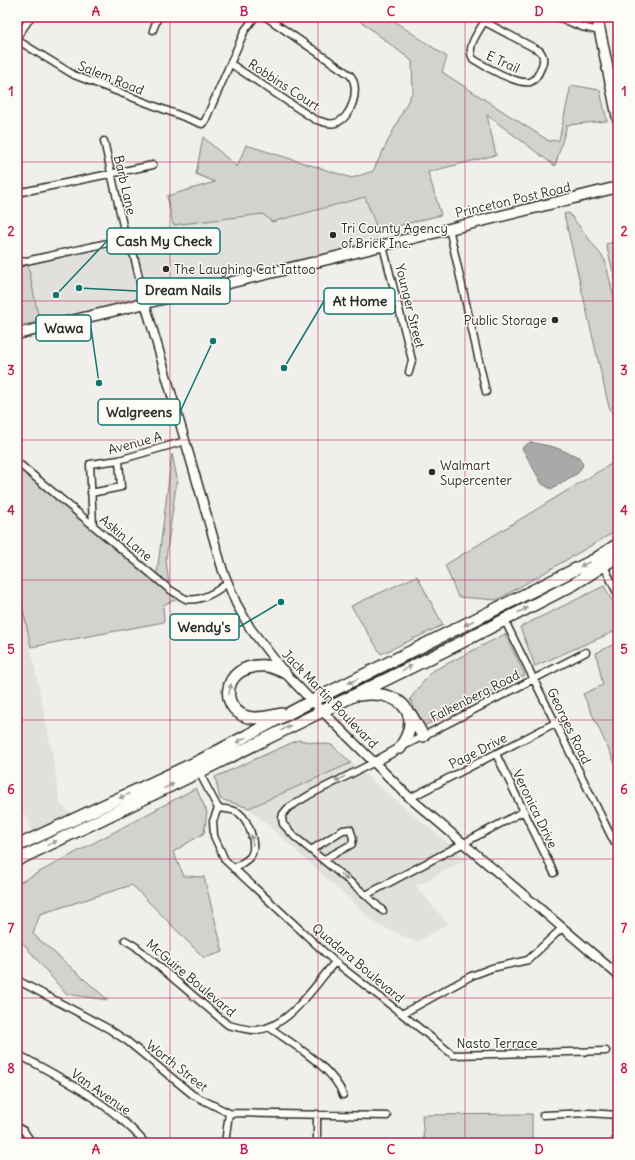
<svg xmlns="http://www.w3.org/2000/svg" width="635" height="1160" font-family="Delius,sans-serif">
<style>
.built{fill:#e1e0dc}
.green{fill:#d3d2cf;stroke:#7f7e7d}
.water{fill:#aaa9a7;stroke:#777775}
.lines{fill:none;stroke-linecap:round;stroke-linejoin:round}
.minor-casing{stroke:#2b2b2b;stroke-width:9}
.tertiary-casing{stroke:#2b2b2b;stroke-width:11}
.primary-casing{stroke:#2b2b2b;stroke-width:13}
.trunk-casing{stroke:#2b2b2b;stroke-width:14}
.minor{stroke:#fdfcf7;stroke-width:6}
.tertiary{stroke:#fdfcf7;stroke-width:8}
.primary{stroke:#fdfcf7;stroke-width:10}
.trunk{stroke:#fdfcf7;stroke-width:11}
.oneway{fill:#9e9e9b}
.grid{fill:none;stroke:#c2185b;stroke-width:1;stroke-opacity:0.55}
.poi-dot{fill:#2b2b2b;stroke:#fdfcf7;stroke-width:1.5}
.labels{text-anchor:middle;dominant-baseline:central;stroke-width:3;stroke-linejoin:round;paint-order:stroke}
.street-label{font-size:13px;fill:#2b2b2b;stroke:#fdfcf7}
.poi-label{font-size:13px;fill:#2b2b2b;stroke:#fdfcf7;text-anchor:start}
.leader{fill:none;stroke:#0f766e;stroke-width:1.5}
.callout-dot{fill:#0f766e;stroke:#fdfcf7;stroke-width:1.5}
.callout{fill:#fdfcf7;stroke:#0f766e;stroke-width:1.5}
.callout-label{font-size:14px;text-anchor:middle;font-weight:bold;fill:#2b2b2b}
.neatline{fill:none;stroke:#c2185b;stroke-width:1.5}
.grid-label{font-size:13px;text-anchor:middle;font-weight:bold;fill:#c2185b}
</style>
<rect width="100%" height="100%" fill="#f0efeb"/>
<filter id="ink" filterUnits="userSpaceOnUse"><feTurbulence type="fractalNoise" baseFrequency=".025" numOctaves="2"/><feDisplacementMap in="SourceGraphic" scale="8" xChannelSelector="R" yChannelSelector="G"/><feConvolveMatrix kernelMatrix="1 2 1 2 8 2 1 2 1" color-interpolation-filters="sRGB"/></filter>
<g filter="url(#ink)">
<path class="built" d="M365,197L383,246L17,334V264L123,243L134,255L133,235L173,225L264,214L272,222Z
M17,581L52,752L60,803L72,815L31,835L29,819L17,808Z
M351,763L467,859L416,886L448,924L416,942L377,924L249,808Z"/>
<path class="green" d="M355,17H388L447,57L442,72L549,141L559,140L571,85L600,90L607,121L567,125L555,166L487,115L496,155L428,172L441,215L378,231L365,197L272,222L263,214L173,225L167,196L215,182L196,174L203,137L237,167L246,145L352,178L373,171L413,91L412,61Z
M569,213L605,260L618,315V422L609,407L564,214Z
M618,241V291L606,244Z
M28,265L38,315L34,323L17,326V268Z
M172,454L177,478L166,559L170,593L180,598L163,605L164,622L31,647L17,581V463L156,581Z
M611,464L618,475V530L497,600L458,597L445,565Z
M417,576L443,625L381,654L351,606Z
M604,586L618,611V630L535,666L520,627Z
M505,634L525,675L424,726L410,699L431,672Z
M618,642V770L583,694L603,685L596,653Z
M298,740L332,745L351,763L249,808L220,799L215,777Z
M196,788L207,812L204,833L173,852L184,876L204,877L223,952L204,958L132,885L40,914L33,934L108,1000L66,994L17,936V884Z
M532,1114V1143H424L422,1115Z"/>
<path class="water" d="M530,442L554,447L579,457L583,465L578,473L551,489L542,484L522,448Z"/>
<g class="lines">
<g class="minor-casing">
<path id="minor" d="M557,17L582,27L600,31
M485,22L540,51C544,56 544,62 541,68C539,73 535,81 530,82C517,85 484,66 473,59C465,46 481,29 487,17
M153,30L158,17
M17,37L31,17
M17,40L74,75L202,124L205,121L245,30L255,17
M231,64L314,119C321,121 328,125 335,123C352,119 361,87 350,75L266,17
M104,141L126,239L134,256L145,303
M17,193L153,165
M449,228L486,392
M383,246L412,360L409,372
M17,263L126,239
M17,462L169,589C174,592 181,597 186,599C201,602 218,591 228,582
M91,493L121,487L119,460
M93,525L90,464L119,460L185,441
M604,566L618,595
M504,619L614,842
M402,747L586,652
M496,754L554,873
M375,762L311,794L288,808L283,814L282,818L283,824L295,837L366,895L524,811
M199,772L218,808L213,821L214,836L225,860L335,962L402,1014L471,976L492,968L528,960L562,928
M410,798L555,723
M218,808C224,809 233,809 239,813C249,821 259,848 249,858C245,862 239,864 234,869
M311,850L343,830L350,829L353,838L352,844L323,860
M366,895L383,911
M125,940L135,946L228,1025C237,1027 246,1030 256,1030C289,1028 315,985 335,962
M17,980L109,1029L127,1041L193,1095L229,1113L387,1116
M402,1014L453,1055L606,1051
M269,1027C292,1044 334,1068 343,1095
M17,1054C61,1077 113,1105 145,1143
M543,1115L589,1113L618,1115
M17,1127L24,1131L32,1143
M225,1143L229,1113
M317,1143V1114
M616,1143V1115"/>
</g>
<g class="tertiary-casing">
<path id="tertiary" d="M145,303L223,571L236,603L250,628L284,672L312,701L410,798L618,975
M375,762L400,748"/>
</g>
<g class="primary-casing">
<path id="primary" d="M597,17L618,119
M17,334L328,259L618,187"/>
</g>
<g class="trunk-casing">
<path id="trunk" d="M359,695C396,689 426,711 400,748
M281,714C272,716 262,718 253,718C218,714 219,663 266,666C272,666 278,670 284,672
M411,715L423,736
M17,846L201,760L312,701L594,560L618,544
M17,860L199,772L460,643L574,584L618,556"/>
</g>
<use href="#minor" class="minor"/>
<use href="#tertiary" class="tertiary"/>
<use href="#primary" class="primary"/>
<use href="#trunk" class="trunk"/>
</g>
<defs><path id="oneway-solid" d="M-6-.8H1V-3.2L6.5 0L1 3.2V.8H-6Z"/></defs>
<g class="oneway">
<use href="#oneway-solid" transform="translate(585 564) rotate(153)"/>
<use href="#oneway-solid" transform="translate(523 610) rotate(-27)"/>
<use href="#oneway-solid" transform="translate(469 623) rotate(153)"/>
<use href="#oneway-solid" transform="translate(407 668) rotate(-26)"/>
<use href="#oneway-solid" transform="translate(353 681) rotate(154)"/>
<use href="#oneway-solid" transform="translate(230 689) rotate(-77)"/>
<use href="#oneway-solid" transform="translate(286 728) rotate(-27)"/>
<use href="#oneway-solid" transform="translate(241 740) rotate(151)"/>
<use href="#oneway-solid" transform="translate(340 779) rotate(153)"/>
<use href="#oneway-solid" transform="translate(169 786) rotate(-26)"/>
<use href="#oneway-solid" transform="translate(124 796) rotate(155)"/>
<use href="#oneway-solid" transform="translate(252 840) rotate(-101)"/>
<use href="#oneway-solid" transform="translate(52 843) rotate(-26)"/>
<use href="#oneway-solid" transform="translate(344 877) rotate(39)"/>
</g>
</g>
<path class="grid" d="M170,17V1143M318,17V1143M465,17V1143M17,162H618M17,301H618M17,440H618M17,580H618M17,720H618M17,859H618M17,998H618"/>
<g class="poi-dot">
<circle cx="333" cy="235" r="4"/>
<circle cx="166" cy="269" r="4"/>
<circle cx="555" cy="320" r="4"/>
<circle cx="432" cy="472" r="4"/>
</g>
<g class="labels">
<g class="street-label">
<text transform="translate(503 62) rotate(25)">E Trail</text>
<text transform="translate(111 78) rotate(22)">Salem Road</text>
<text transform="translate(284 85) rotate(33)">Robbins Court</text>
<text transform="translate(125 185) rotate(77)">Barb Lane</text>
<text transform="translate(513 200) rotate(-13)">Princeton Post Road</text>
<text transform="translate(410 306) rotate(76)">Younger Street</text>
<text transform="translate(135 443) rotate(-15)">Avenue A</text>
<text transform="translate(126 538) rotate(40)">Askin Lane</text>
<text transform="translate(475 696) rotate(-27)">Falkenberg Road</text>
<text transform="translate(330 699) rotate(46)">Jack Martin Boulevard</text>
<text transform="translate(569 726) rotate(64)">Georges Road</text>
<text transform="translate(478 751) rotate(-27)">Page Drive</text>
<text transform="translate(535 809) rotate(64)">Veronica Drive</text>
<text transform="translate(358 963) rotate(40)">Quadara Boulevard</text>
<text transform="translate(191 978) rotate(40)">McGuire Boulevard</text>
<text x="497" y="1043">Nasto Terrace</text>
<text transform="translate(177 1066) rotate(38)">Worth Street</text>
<text transform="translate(101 1092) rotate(35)">Van Avenue</text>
</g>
<g class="poi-label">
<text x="341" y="228">Tri County Agency<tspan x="341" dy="15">of Brick Inc.</tspan></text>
<text x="174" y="269">The Laughing Cat Tattoo</text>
<text x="547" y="320" text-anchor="end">Public Storage</text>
<text x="440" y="465">Walmart<tspan x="440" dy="15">Supercenter</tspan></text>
</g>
</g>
<path class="leader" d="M56 295L107 241M79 288L137 291M284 368L324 301M99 383L91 328M213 341L180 412M281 602L239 627"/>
<g class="callout-dot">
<circle cx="56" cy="295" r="4"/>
<circle cx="79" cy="288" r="4"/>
<circle cx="284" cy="368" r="4"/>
<circle cx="99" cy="383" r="4"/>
<circle cx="213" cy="341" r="4"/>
<circle cx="281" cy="602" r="4"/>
</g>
<g class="callout">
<rect x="107" y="228" width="113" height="26" rx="4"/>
<rect x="137" y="278" width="93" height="26" rx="4"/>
<rect x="324" y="288" width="71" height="26" rx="4"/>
<rect x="36" y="315" width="55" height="26" rx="4"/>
<rect x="98" y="399" width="82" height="26" rx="4"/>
<rect x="170" y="614" width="69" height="26" rx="4"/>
</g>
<g class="callout-label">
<text x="164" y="246">Cash My Check</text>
<text x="183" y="295">Dream Nails</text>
<text x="360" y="306">At Home</text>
<text x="64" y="333">Wawa</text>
<text x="139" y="417">Walgreens</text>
<text x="204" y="632">Wendy's</text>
</g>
<rect width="635" height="1160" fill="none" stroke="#fdfcf7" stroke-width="44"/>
<rect x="22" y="22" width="591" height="1116" class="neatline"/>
<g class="grid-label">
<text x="96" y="16">A</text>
<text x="244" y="16">B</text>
<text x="391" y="16">C</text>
<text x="539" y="16">D</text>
<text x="11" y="96">1</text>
<text x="624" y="96">1</text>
<text x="11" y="236">2</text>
<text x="624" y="236">2</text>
<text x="11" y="375">3</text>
<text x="624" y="375">3</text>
<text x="11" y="515">4</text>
<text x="624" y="515">4</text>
<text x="11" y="654">5</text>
<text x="624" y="654">5</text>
<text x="11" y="794">6</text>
<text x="624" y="794">6</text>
<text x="11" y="933">7</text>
<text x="624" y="933">7</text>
<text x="11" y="1073">8</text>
<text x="624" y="1073">8</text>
<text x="96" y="1154">A</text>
<text x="244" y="1154">B</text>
<text x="391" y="1154">C</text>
<text x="539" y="1154">D</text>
</g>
</svg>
